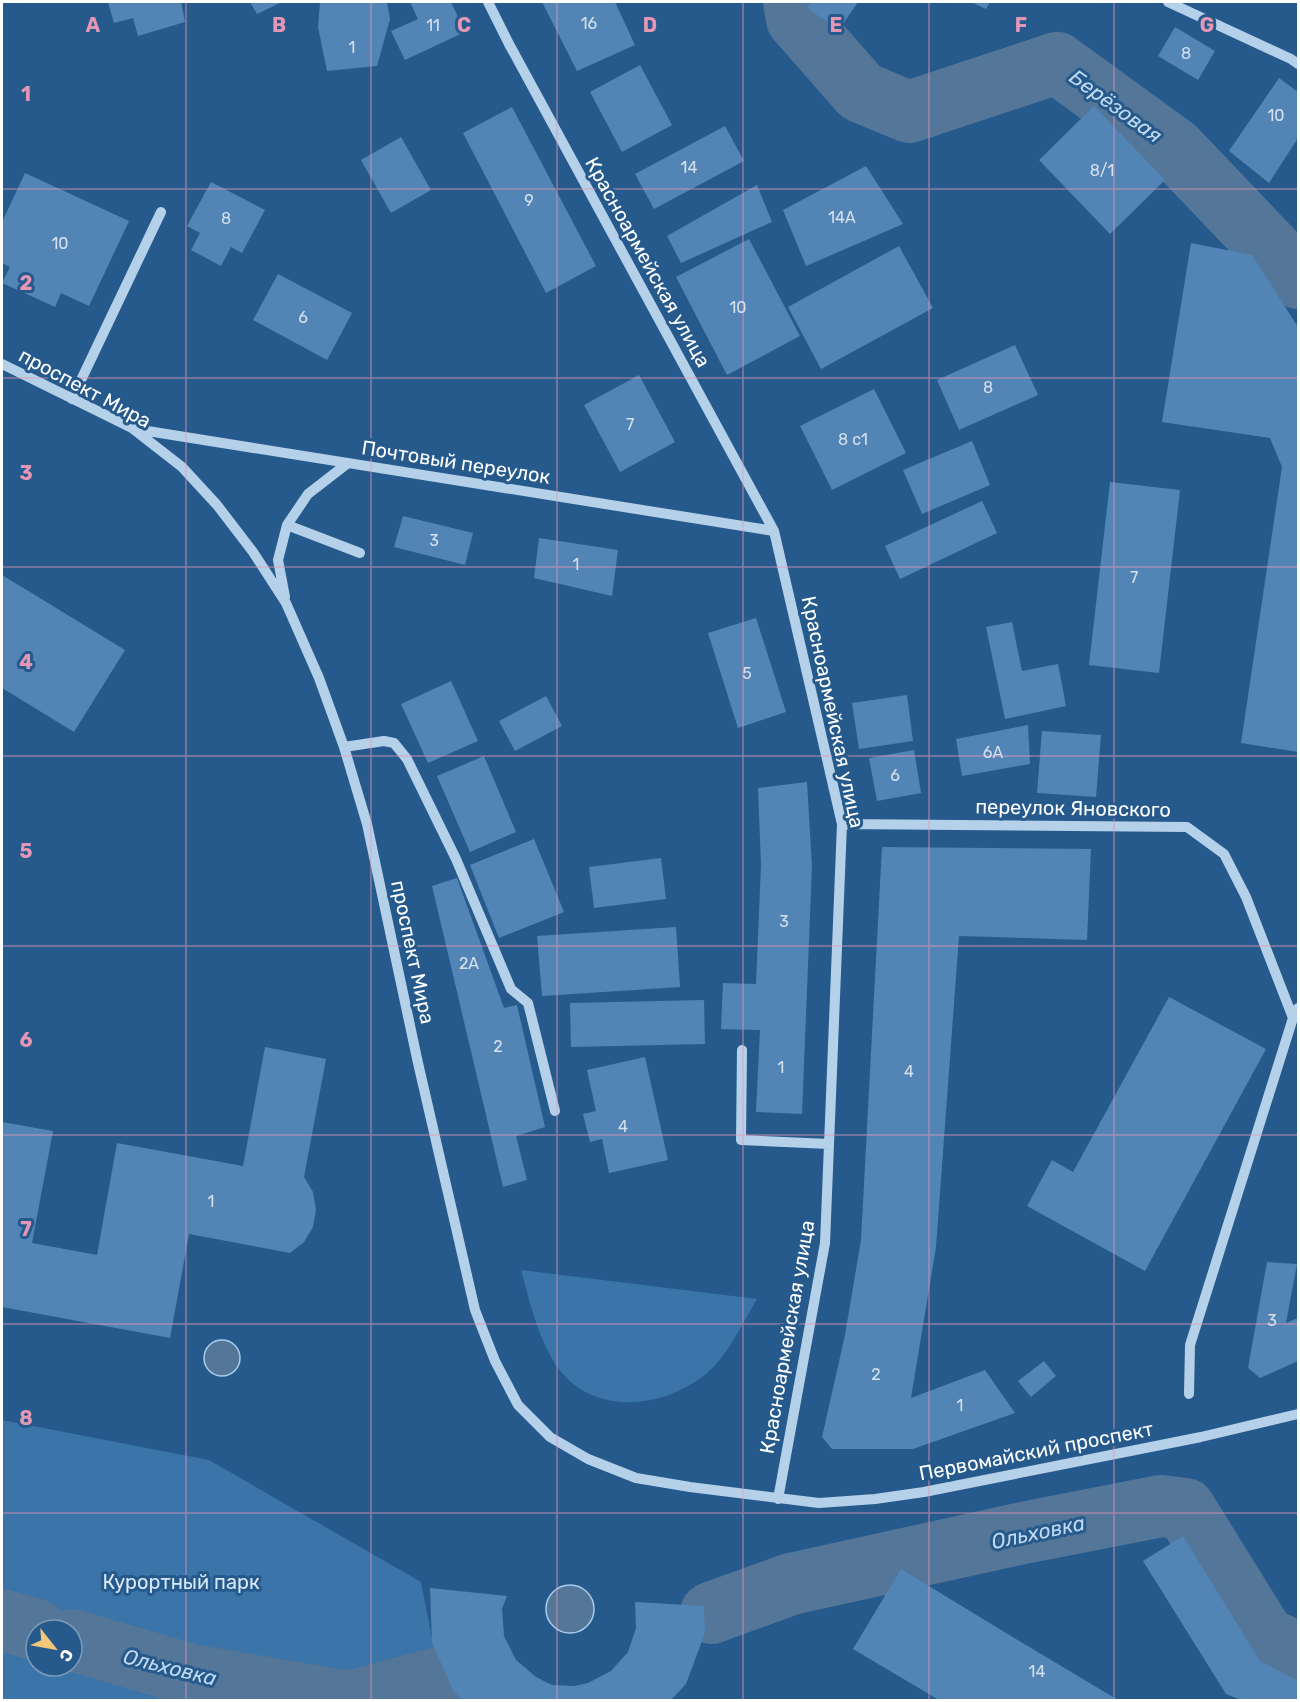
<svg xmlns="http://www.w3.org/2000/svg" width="1300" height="1702" font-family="Rubik,sans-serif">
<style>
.green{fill:#3a74a9;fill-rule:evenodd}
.water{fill:#537699;stroke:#a9cceb;stroke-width:1.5}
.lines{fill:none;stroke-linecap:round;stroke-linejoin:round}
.river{stroke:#537699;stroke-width:62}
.building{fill:#5285b5}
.minor{stroke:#b5d1ea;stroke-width:10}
.grid{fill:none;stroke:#e497b5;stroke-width:1.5;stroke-opacity:0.55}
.labels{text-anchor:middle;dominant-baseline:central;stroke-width:6;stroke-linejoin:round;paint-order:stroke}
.number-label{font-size:16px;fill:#d4e0ec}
.street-label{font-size:20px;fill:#fff;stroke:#265a8c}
.park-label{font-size:20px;fill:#d9e9f8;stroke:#265a8c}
.water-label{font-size:21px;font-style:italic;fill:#c1daf1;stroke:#265a8c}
.grid-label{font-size:20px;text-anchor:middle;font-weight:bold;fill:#e497b5;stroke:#265a8c;stroke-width:6;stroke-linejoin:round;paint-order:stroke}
</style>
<rect width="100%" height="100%" fill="#265a8c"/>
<path class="green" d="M521,1270L757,1299C742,1324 726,1360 702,1377C654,1413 582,1414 551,1357C536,1330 529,1299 521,1270Z
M2,1420L209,1460L421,1582L443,1695L449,1700H2ZM36,1630H72V1666H36Z"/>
<path class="water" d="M204 1358a18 18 0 1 1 36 0a18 18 0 1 1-36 0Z
M546 1609a24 24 0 1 1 48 0a24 24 0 1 1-48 0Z"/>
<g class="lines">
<path class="river" d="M794,2L797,19L861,92L909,112L1057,63L1174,148L1298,278
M711,1613L791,1584L1023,1533L1161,1506L1185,1509L1265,1638L1298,1653
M2,1620L37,1630
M72,1640L191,1675L339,1700
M356,1700L439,1678"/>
</g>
<path class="building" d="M108,2H181L185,22L138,36L133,18L114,23Z
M250,2H282L257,14Z
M320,2H387L390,19L377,66L327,71L318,27Z
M410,2H451L465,32L405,60L391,31L418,19Z
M542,2H615L635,45L577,71Z
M811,2H858L839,30L807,8Z
M971,2H990L986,9Z
M1175,27L1215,51L1198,80L1158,56Z
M640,65L672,125L622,152L590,92Z
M1279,78L1298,92V138L1269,183L1229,151Z
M1094,106L1165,180L1110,234L1039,160Z
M512,107L596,266L546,293L463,133Z
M725,126L744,161L654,209L635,174Z
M401,137L431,190L391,213L361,160Z
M866,166L903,224L806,266L783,210Z
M25,173L129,221L89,306L61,293L55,307L2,283L10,267L2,263V222Z
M211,182L265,210L242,253L231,247L221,266L191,250L200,233L187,226Z
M757,185L772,222L681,263L667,236Z
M749,239L800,336L727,375L676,277Z
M1191,243L1252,255L1298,327V752L1241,743L1282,467L1270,438L1162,422Z
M899,246L933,308L821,369L788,307Z
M278,274L352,313L327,360L253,320Z
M1015,345L1038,395L959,430L937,380Z
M639,375L675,442L620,472L584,405Z
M874,389L906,453L832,490L800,426Z
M972,441L990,485L922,514L903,470Z
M1110,482L1180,490L1159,673L1089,665Z
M982,501L997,533L900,579L885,546Z
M403,516L473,533L465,565L394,547Z
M539,538L618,550L612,596L534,578Z
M2,575L125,650L74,732L2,688Z
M756,618L786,712L738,728L708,633Z
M1012,622L1022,671L1058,664L1066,706L1005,719L986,627Z
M451,681L478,741L428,763L401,704Z
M907,695L913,741L859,749L852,703Z
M546,696L562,726L515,751L499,721Z
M1028,725L1030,764L962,776L956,739Z
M1042,731L1101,735L1096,797L1037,793Z
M914,750L921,793L877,801L869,758Z
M484,756L516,832L470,852L437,776Z
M807,782L812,866L802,1114L756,1112L760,1030L721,1029L723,983L756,984L761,865L758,788Z
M534,839L564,912L499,938L470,865Z
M882,847L1091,849L1087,940L959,936L936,1247L911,1398L985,1370L1015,1413L913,1449H832L822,1437L845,1335L861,1240Z
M661,858L666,899L594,908L589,867Z
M457,878L504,1008L517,1005L545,1127L516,1136L527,1180L503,1187L432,886Z
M676,927L680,987L542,996L537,936Z
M1169,997L1266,1049L1145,1271L1027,1206L1052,1160L1073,1172Z
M704,1000L705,1044L571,1047L570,1003Z
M265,1047L326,1059L304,1177L313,1192L316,1210L313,1227L304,1242L290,1253L189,1234L170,1338L2,1307V1122L53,1131L32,1243L97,1255L117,1143L243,1166Z
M645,1057L668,1160L609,1173L602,1139L590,1142L583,1114L596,1111L587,1070Z
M1267,1262L1297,1264L1286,1323L1298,1318V1361L1260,1378L1248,1368Z
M1044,1361L1056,1376L1031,1397L1018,1381Z
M1183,1536L1260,1661L1298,1681V1700H1241L1226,1694L1143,1561Z
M901,1569L1021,1642L1118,1700H939L853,1649Z
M430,1588L507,1596L502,1609L504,1636L516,1660L536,1677L552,1685L574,1686L588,1683L611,1671L628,1652L636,1628L635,1602L704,1606L705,1633L686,1684L671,1700H463L454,1692L432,1643Z"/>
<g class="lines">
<path class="minor" d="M488,2L509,44L774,531L842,824L825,1243L778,1499
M1168,2L1291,59L1298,64
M2,364L132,428L182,467L217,505L253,552L286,603L319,678L344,747L367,824L418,1063L475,1310L495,1361L518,1405L550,1437L588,1459L636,1478L690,1487L819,1503L875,1499L924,1492L1201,1437L1298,1414
M72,399L161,212
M135,429L774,531
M287,525L360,553
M285,597L278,560L287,525L308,494L348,463
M344,747L384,741L394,743L407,759L456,859L511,989L528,1003L555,1111
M842,824L1187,827L1224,854L1246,897L1293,1018
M742,1050L741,1140L829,1144
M1189,1394L1190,1345L1293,1018L1298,1008"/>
</g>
<path class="grid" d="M186,2V1700M371,2V1700M557,2V1700M743,2V1700M929,2V1700M1114,2V1700M2,189H1298M2,378H1298M2,567H1298M2,756H1298M2,946H1298M2,1135H1298M2,1324H1298M2,1513H1298"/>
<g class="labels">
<g class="number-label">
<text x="589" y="23">16</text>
<text x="433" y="25">11</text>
<text x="352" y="47">1</text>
<text x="1186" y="53">8</text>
<text x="1276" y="115">10</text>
<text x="689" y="167">14</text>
<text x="1102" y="170">8/1</text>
<text x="529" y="200">9</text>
<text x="842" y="217">14А</text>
<text x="226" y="218">8</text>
<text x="60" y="243">10</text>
<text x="738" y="307">10</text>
<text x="303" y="317">6</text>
<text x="988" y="387">8</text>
<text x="630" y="424">7</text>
<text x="853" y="439">8 с1</text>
<text x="434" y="540">3</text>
<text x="576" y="564">1</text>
<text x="1134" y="577">7</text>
<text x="747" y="673">5</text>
<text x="993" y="752">6А</text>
<text x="895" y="775">6</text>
<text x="784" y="921">3</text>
<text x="469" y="963">2А</text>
<text x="498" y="1046">2</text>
<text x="781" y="1067">1</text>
<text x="909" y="1071">4</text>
<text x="623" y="1126">4</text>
<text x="211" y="1201">1</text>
<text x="1272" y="1320">3</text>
<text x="876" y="1374">2</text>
<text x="960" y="1405">1</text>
<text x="1037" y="1671">14</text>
</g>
<g class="street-label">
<text transform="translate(648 262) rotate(61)">Красноармейская улица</text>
<text transform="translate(85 388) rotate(28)">проспект Мира</text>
<text transform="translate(456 462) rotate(9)">Почтовый переулок</text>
<text transform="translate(833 712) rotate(78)">Красноармейская улица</text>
<text transform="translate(1073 808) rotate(1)">переулок Яновского</text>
<text transform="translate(413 952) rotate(78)">проспект Мира</text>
<text transform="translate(787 1337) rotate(-80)">Красноармейская улица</text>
<text transform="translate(1036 1451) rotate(-11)">Первомайский проспект</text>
</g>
<g class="park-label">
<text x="181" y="1582">Курортный парк</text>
</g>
<g class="water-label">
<text transform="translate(1116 106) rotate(36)">Берёзовая</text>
<text transform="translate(1038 1532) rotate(-12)">Ольховка</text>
<text transform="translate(170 1667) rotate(14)">Ольховка</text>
</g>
</g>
<g class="grid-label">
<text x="93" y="32">A</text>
<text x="279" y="32">B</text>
<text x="464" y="32">C</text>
<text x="650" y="32">D</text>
<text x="836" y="32">E</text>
<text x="1021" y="32">F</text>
<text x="1207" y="32">G</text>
<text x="26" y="101">1</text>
<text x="26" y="290">2</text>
<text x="26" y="480">3</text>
<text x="26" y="669">4</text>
<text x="26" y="858">5</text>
<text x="26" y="1047">6</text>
<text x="26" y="1236">7</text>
<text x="26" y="1425">8</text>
</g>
<rect width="1300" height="1702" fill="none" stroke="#ffffff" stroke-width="6"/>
<g transform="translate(54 1648) rotate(121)"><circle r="28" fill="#265a8c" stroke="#7d9cba" stroke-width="1.5"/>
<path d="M0-4.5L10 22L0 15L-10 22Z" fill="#f3c87a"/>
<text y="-9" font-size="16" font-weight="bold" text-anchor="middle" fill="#ffffff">С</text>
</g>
</svg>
